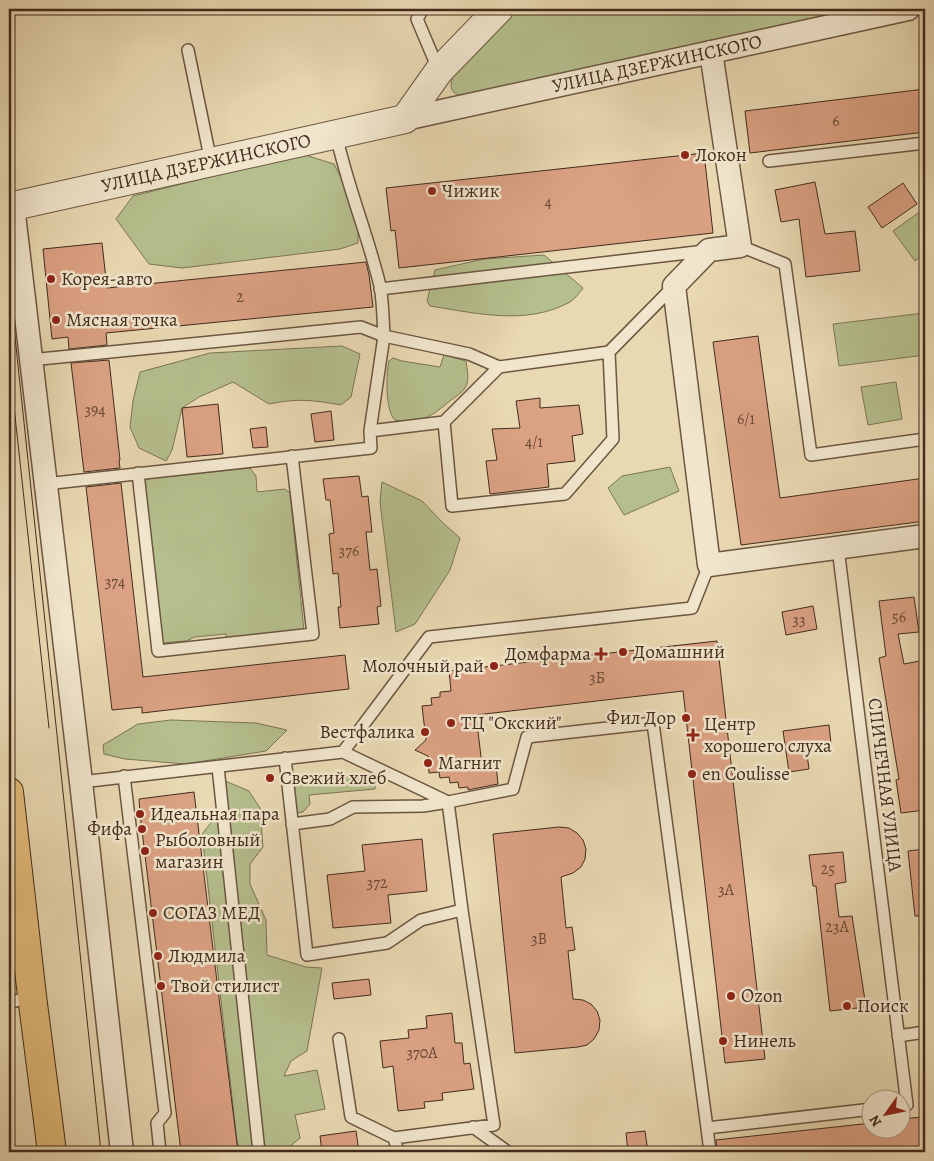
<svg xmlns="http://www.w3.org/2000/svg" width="934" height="1161" font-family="Alegreya,serif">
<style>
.green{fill:#b5bf8d;stroke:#7c7555}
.building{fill:#dba183;stroke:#432b1d}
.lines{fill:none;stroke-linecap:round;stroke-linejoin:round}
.service-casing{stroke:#6c5642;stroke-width:14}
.minor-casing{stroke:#6c5642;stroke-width:25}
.tertiary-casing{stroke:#6c5642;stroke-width:30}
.primary-casing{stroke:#432b1d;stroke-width:30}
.service{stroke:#f1e6cd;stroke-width:11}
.minor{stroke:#f1e6cd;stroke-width:22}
.tertiary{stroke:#f1e6cd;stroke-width:28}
.primary{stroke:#e4bc79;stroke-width:28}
.tram{stroke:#432b1d;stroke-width:1}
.poi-dot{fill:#8f2418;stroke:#f1e6cd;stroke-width:2}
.labels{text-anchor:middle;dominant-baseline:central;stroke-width:5;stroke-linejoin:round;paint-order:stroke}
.number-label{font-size:16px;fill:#694836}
.street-label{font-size:19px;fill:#432b1d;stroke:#f1e6cd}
.poi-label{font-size:19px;fill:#432b1d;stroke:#f1e6cd;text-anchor:start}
</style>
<rect width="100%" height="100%" fill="#e9d9b2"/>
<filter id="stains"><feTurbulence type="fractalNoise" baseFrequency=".004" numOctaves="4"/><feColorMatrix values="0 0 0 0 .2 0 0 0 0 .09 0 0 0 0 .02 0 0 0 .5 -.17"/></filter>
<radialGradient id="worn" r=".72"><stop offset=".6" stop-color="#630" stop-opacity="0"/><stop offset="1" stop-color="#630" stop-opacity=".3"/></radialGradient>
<path class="green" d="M514,9H857L465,98C448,92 449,86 455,71Z
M302,154L334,164L345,185L358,223V243L340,249L182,268L149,264L116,219L133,196Z
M925,208V254L915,261L893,231Z
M544,255L583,288C579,293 575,299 570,302C526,326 476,313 430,306L427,301L435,270L484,259Z
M924,313L925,355L839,366L833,324Z
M342,346L360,354L351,397L341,405C313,400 297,398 269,404L233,382L199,397L182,408L172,450L166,461L139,448L130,427L133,401L140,372L210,353Z
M444,355L466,361C467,369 470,381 465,388C462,393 455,397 451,400C432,416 420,425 395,420C385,411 386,373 389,361L393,358L402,361L440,367Z
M896,382L902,419L868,425L861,387Z
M670,467L679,491L624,515L608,488L622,476Z
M250,468L256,476L257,492L285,489L290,493L304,631L227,639L226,634L195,637L186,641L162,643L144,479Z
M382,482L422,501L444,524L460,538L450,570L415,624L396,632L380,502Z
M171,720L256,723L287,730L266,751L186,764L125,759L104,754L103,745L138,724Z
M362,774L368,780L375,781V789L309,795L310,804L303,812L296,813L294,790L298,784Z
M223,780L249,791L260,808L263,847L250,864V884L266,920L267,955L306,967L322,968L307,1051L291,1061L284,1076L317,1070L325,1109L295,1115L300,1138L283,1152H241L237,1141L202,834L218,814Z"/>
<path class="building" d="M925,89V132L750,153L745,111Z
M704,153L713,233L399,268L395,230L391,231L386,188Z
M815,182L825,234L855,231L860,271L806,277L799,219L781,222L775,190Z
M903,183L917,204L882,228L868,207Z
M102,243L107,288L366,262L369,275L373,307L106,333L107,345L69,349L68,337L52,339L43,249Z
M758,336L780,498L925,478V521L741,545L713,342Z
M109,360L120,460H119L120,468L84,472L71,363Z
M540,398V408L579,405L583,434L572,436L575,461L547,464L549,487L490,494L486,461L497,460L492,429L520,428L516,401Z
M218,404L223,454L187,457L182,408Z
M331,411L334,440L315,442L311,414Z
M266,427L268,447L253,448L250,429Z
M359,476L362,497L368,496L372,532H366L370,570L377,569L381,606L377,607L379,624L340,628L338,607H341L338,573L333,574L329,534L334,533L330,500H326L323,479Z
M121,483L143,677L345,655L349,689L142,713V707L112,710L86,487Z
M914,597L919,632L898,634L904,664L925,660V686L919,687L924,719H925V810L901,813L896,780L899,779L879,658L886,656L879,601Z
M813,606L817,629L786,635L782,612Z
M717,641L765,1059L725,1063L683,691L476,715L482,765L496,764L498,784L468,790V787L459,788L458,782L450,783L449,777L440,778L439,772L429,773L428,756L415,750L426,740L422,706L432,705L431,698L440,697V692L451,691L449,671Z
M829,725L831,744L806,747L809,769L789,772L783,731Z
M194,792L208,908L238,1152H181L140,814L139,799Z
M559,827L569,828L577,833L583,840L586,849L585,859L581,867L573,873L561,877L566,928L572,927L575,950L568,951L573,999L583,1000L591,1004L597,1011L600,1020L599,1030L594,1039L587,1045L578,1047L515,1053L493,834Z
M422,839L427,891L388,895L391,923L333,928L327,875L365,871L362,845Z
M925,849V916H915L908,851Z
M843,852L846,882L835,884L839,917L852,916L866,1007L830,1011L816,886H813L809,855Z
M369,979L371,995L334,999L332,983Z
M452,1013L455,1043H462L464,1064L470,1063L474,1089L442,1093L443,1100L424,1102L425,1108L398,1111L393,1066L383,1068L380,1041L409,1038L408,1030L427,1028L426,1016Z
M922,1117L925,1152H717L716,1140L872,1123V1128H902V1119Z
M356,1131L359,1152H322L320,1136Z
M645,1131L648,1152H628L626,1133Z"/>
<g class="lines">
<g class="service-casing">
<path id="service" d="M423,9L417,19L439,71
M188,50L211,162
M336,134C347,186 368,235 380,286C383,302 383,320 384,336L469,354L499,367
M769,161L925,143
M740,246L785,264L811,455L925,439
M380,289L705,251
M609,352L613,439L565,494L452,506L444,422L499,367L609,352L674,286
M30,360L361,327L384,336L370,431L371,448L45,484
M370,431L444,422
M138,473L158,651L313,634L292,456
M838,548L907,1105L902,1106
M343,752L448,802L513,789L527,737L653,723L707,1128
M285,758L307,955L387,943L421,920L462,910L448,802L423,806L353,807L330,819L292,824
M218,767L259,1152
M124,776L165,1113L157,1123L160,1152
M81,782L343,752L429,637L692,608L709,565
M9,1003L32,996
M898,1036L925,1032
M339,1039L351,1117L394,1138L494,1125L462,910
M473,1127L508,1152
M394,1138L398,1152
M710,1152L707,1128L872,1109"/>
</g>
<g class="minor-casing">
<g id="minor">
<path d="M711,52L740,246L709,250L674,286L709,565L925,536"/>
<path id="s1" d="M405,119L908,9"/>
<path d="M13,206L81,782L122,1152"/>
</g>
</g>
<g class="tertiary-casing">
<g id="tertiary">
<path id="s2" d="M9,207L405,119L439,71L499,9"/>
</g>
</g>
<g class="primary-casing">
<path id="primary" d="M9,792L32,996L52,1152"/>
</g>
<use href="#service" class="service"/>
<use href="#minor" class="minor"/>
<use href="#tertiary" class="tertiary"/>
<use href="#primary" class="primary"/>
<path class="tram" d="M9,280L101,1152
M9,361L49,728"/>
</g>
<g class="poi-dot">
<circle cx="685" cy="155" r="5"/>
<circle cx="432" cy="191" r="5"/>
<circle cx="51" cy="279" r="5"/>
<circle cx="56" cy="320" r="5"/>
<circle cx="623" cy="652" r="5"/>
<path d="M598.5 646.5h5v5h5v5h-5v5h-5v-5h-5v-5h5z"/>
<circle cx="494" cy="666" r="5"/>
<circle cx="686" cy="718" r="5"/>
<circle cx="451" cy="723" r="5"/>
<circle cx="425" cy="732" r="5"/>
<path d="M690.5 727.5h5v5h5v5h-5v5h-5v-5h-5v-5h5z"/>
<circle cx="428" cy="763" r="5"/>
<circle cx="692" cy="774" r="5"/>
<circle cx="270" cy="778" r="5"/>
<circle cx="140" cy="814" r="5"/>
<circle cx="142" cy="829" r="5"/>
<circle cx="145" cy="851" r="5"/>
<circle cx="153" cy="913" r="5"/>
<circle cx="158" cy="956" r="5"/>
<circle cx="161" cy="986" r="5"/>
<circle cx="731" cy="996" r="5"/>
<circle cx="847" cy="1006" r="5"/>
<circle cx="723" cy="1041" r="5"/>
</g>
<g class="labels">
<g class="number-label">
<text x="836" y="121">6</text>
<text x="548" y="202">4</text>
<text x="240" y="297">2</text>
<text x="95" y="410">394</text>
<text x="746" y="419">6/1</text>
<text x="534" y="442">4/1</text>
<text x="349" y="551">376</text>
<text x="115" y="582">374</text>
<text x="899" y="617">56</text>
<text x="799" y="620">33</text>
<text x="597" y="678">3Б</text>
<text x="828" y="869">25</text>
<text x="377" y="883">372</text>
<text x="726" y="890">3А</text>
<text x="837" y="927">23А</text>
<text x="539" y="939">3В</text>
<text x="422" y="1053">370А</text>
</g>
<g class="street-label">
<text stroke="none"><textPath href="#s1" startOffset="258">УЛИЦА ДЗЕРЖИНСКОГО</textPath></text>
<text stroke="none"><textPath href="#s2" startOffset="202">УЛИЦА ДЗЕРЖИНСКОГО</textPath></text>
<text transform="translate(885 785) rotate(83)">СПИЧЕЧНАЯ УЛИЦА</text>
</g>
<g class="poi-label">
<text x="695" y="155">Локон</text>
<text x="442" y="191">Чижик</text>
<text x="61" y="279">Корея-авто</text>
<text x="66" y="320">Мясная точка</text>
<text x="633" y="652">Домашний</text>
<text x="591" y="654" text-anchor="end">Домфарма</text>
<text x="484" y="666" text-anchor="end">Молочный рай</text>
<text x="676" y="718" text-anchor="end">Фил Дор</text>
<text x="461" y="723">ТЦ "Окский"</text>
<text x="704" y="724">Центр<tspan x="704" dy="22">хорошего слуха</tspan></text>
<text x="415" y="732" text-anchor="end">Вестфалика</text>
<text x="438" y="763">Магнит</text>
<text x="702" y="774">en Coulisse</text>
<text x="280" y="778">Свежий хлеб</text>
<text x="150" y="814">Идеальная пара</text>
<text x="132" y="829" text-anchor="end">Фифа</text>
<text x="155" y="840">Рыболовный<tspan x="155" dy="22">магазин</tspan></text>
<text x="163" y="913">СОГАЗ МЕД</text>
<text x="168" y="956">Людмила</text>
<text x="171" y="986">Твой стилист</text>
<text x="741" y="996">Ozon</text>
<text x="857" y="1006">Поиск</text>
<text x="733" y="1041">Нинель</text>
</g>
</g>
<rect width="934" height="1161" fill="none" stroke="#e9d9b2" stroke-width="30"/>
<rect x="10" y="10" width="914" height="1141" fill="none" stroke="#432b1d" stroke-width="2.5"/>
<rect x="15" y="15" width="904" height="1131" fill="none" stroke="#432b1d"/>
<g transform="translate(886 1114) rotate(237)"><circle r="24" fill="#f1e6cd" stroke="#ab9b87"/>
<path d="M0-4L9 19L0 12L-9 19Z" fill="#8f2418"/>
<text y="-8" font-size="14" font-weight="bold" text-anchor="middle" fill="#432b1d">N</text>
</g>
<rect width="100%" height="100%" filter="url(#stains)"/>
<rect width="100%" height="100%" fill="url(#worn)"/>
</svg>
